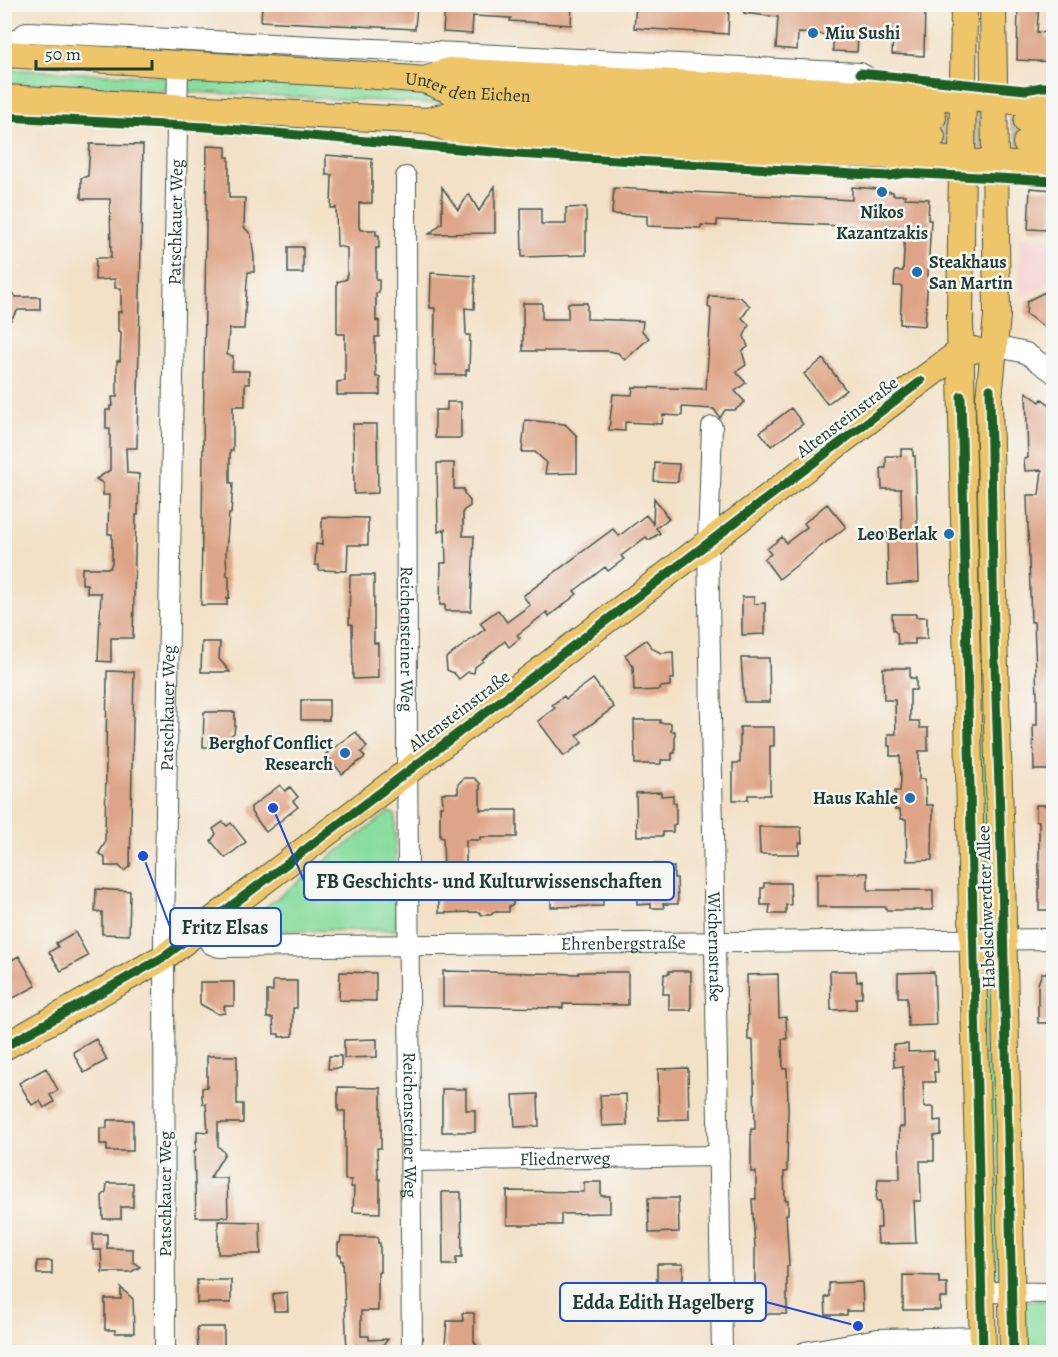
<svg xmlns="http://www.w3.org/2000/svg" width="1058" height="1357" font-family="Alegreya,serif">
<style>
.built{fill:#f7cfd2}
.green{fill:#89dd9f;stroke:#548d6a;stroke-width:1.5}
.building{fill:#dea487}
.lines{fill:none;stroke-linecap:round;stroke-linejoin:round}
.major-tunnel{stroke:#c9c0aa;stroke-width:26;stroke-dasharray:26 13;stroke-linecap:butt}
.minor-casing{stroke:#3f564a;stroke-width:22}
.major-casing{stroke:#3f564a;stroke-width:28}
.minor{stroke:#fff;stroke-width:20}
.major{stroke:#eec569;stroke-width:26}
.cycleway-casing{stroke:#f6f6f2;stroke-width:13}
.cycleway{stroke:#1b5e20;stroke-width:9}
.poi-dot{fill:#1f6fb2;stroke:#f6f6f2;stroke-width:2}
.labels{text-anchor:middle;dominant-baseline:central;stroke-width:5;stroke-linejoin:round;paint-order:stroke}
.poi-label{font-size:18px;font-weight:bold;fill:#1f3d34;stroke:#f6f6f2;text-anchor:end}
.street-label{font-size:18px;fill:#1f3d34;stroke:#f6f6f2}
.leader{fill:none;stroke:#1d4ed8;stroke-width:2}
.callout-dot{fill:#1d4ed8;stroke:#f6f6f2;stroke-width:2}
.callout{fill:#f6f6f2;stroke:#1d4ed8;stroke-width:2}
.callout-label{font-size:20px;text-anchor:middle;font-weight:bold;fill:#1f3d34}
</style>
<rect width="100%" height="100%" fill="#f6f6f2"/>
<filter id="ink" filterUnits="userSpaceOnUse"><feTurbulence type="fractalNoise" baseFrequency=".0167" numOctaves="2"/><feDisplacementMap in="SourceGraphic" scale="12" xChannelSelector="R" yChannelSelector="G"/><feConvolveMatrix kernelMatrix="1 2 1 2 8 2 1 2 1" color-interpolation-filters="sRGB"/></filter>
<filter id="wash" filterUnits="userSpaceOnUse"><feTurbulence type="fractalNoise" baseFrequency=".008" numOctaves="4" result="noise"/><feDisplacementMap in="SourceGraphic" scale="24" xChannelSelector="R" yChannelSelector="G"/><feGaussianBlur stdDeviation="1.35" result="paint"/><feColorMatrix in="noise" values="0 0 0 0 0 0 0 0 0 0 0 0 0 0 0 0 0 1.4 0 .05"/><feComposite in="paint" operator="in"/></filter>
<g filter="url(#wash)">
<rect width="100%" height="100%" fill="#f3e1c7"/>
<path class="built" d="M1019,237L1053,239L1054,238L1053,283L1021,297Z"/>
<path class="green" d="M4,69L165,77L167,79V89L165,91L5,83Z
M190,78L310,83L466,100L448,104L190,92L188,91L187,80Z
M981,397L996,914H979L969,400Z
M389,812L395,815L396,930L243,931L242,925Z
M996,973L1002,1282H988L981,974Z
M1053,1300V1352H1019L1024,1301Z"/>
<g id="blocks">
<path class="building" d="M262,4H417L415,29L261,21Z
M445,4H572L571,25L510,21L511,18L473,16L472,34L443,32Z
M636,4L729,7L728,34L634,28Z
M744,4H925L924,56L892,54L893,38L858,37L857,52L833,51V35L798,33L797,50L776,48L778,17L744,13Z
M1018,4H1039L1037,32L1046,33V38L1053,39V62L1017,60Z
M90,144L143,145L137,448H126L127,473L139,474L138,515H136L133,638H111V662L98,661L101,593H87V584H82V568H110L112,563V534H108L109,495H103V483L96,479L110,470V429H106V410H110V406H113L112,397H117V361H120L121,332L118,331V312H121V288H115V279L95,280L96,258H111L110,199H83L81,197V178L88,176Z
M207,146L226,147V157H229V198H245L244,227L251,235L254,257V272H248L247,281L244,329H229L227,355L233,356L232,371H249V384H245V406H233V451H230V483H233L231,514H229L226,552L227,576H229V598H227V605H201Z
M326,155L372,159V203H359V227L360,230H376V235H379V248H376V280H379V293H376V321L379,320V337H375V359L376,377H380V395H337V382L345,381V334H337V282L347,279V248L337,246L336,208H331L332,175H326Z
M495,186V233L429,234L442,223V187L458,210L469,194L479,211Z
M852,187L878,189V191L893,192V195H905V198L929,199L928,220H931L925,326L900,324L902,286H894L895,271H903L905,229L717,220V226L701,225V228L647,226V216L612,214L614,188L852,200Z
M1030,188L1053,190V218H1052L1051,230L1028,229Z
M586,207V255L522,257L521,208H541V224H566V208Z
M288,247H303V273H288Z
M431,273L475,276L474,309L465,308L466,335H470L469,370H466V375H436V365H434L435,308H430Z
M4,284L16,297H40V310H18L4,329Z
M1053,288V333L1026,314L1027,301Z
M709,296L740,297L750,306L742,318L749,325L744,336L748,347L742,351L746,365L736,372L746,383L735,391L745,402L735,410H725L720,418L714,409L682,407V416L663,415L662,424L625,422V431L609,430L613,394L632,395L633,387L706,389L711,309L708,307Z
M523,303H542V319H568V303H587V319L643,321L642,331L649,338L625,360L618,353L609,351H523Z
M823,359L846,390L827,404L804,374Z
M1026,392L1040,402L1042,399L1053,407V770H1034L1033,725H1037V696L1034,622H1031L1027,495H1039L1042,470L1025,471L1024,459L1028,458Z
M447,402H461V438H435V410H447Z
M791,408L803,424L771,446L760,432Z
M525,420L565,424L577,436V473L545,474L547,463L535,452H522Z
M353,424H377L378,493L354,494Z
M901,449H913V456H915L919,582L888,585L887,532L902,531L901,489H882L881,468H886V456H901Z
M437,463H454V489H464V493L470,501V506L463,511V536H474L471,611H445V605H440L441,563H446L445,529L438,532Z
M655,463L679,464L678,482L654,481Z
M654,498L669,519L656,528L660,533L649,540L646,537L621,556L624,559L608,571L605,567L582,585L574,591L577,594L549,616L547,612L530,625L517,635L520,638L509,647L505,641L482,660L483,661L475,667L474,673L468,672L459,679L454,673L447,670L446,658L485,629L480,623L498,610L507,622L530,605L523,596L613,529L619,536L646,515L653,524Z
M827,504L846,527L779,579L764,559L771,554L767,549L782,537L786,543L807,527L804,523Z
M322,517L368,518V545H348L347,571L319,570V565H315L316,544L322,545Z
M350,575H374V643H378V678L353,679L352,624H349Z
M742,597H754V604L765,603V634L742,635Z
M892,614H916V617H927V639H915V644H898L897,633L893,630Z
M646,640L653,649L661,653L673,652L674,679H670V686L660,687V690L634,691L633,666L625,655Z
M202,642H220L219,659L230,672H201Z
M741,658H769L770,702H744Z
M883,668H910V678H916V690H910V721H919L920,728H928V751H919V779H925L926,805H933L932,860L907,861L906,819H901L900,810H895V791H900L901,780L900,756H890V746H888V734H896L895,700H884Z
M107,671L134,672L130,866L124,871L119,866H105V858L99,853L105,843Z
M593,679L614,707L577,735L582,743L564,756L538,721L555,708L552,705L564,696L566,699Z
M301,700H329V720H301Z
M204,712H235V725L234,733L230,736V747H203Z
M634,720H660V723H671V731H675V753H672V760H661V764H635Z
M740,727H774V746H770V795H748V800H733V763H740Z
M356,732L367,747L361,752L365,757L342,774L326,754Z
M464,778H474L480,783V810H517V837H480V840H466V877L509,876V884H513V905L509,906V912H494L491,915H482L479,912L439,913V877H444L443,837H440V806H443L442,793H458V784Z
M280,785L285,791L290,787L298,797L293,801L298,807L266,832L251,812V807Z
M661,792V796L673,795V803H676V824L673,825V832H663V836H637L636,793Z
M1036,805H1053V910H1039V821H1036Z
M223,822L227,826L231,823L246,842L225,858L211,841L216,834L213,829Z
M759,827H801L802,843H799V854H760Z
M637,864H663V867H674V878H677L678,904H663L664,908H651V904L637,905Z
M602,869L603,906L551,907V870Z
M817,873H868V890H933V910H886V907H817Z
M764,883H790L791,905H786V914H769L770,905H761V888H764Z
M96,889L130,891L129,935L102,934V912H95Z
M75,932L88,956L61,971L49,952L58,947L56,943Z
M19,956L36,986L4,1003V964Z
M443,971L579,974V972H628V1005L563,1004V1008L443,1006Z
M669,971H691V1010H669V994H663L664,974H669Z
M830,971H856L857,982L862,981V998H856V1009L831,1010Z
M340,972L376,973V1001L339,1000Z
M934,972L936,1025L908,1026L907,997H898V973Z
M1042,973H1053V1023H1038V984Z
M778,974L779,1018L786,1017L787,1039H782L783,1069H787L788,1108L787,1172H784L785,1200H788V1214H786L789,1266H787V1314H755V1248L752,1199H756V1172H751V1129H755L754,1082L753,1040H748L747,975Z
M273,981H297V1008H293V1036L279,1037V1034H274L273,1018H267V991H273Z
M200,982H234V1006H224L225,1013L218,1014L200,1004Z
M96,1039L107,1060L84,1073L73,1052Z
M377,1039V1057L344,1058V1040Z
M908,1044V1052L934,1051V1059H937L938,1072H934L935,1082H923L924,1107H934V1121L941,1120V1135L934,1136V1161H920L921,1201H914L916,1243L878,1244L877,1228H881L880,1201H876L878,1179H900L899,1127H904L903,1066L894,1067L893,1045Z
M207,1056H237V1104H243V1123H218V1146L225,1153L210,1178H227L228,1217H196L194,1151L196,1150V1141H197V1131L208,1132L206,1104H203L202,1096V1088L207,1087Z
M329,1056H341V1068L328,1069Z
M46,1068L58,1090L50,1095L54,1102L44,1108L40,1101L32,1105L19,1083Z
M688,1068L689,1119L659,1120L658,1069Z
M338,1087L381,1088V1148H377L378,1179H380V1213L353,1212L354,1187H351V1180H345V1111H338Z
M442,1089H466V1110H475V1132H442Z
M538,1094L539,1126L515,1127L513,1095Z
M626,1094L627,1125L602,1126L600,1095Z
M107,1120H133V1151H107V1144H100V1128H107Z
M584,1182H601V1196H610V1213L561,1214V1225H507V1191L584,1192Z
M107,1183H133V1207H121V1219H103L102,1196L106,1192Z
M442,1192H461L462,1257H456V1265H443Z
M648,1198H678L679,1232L649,1233Z
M218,1221L260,1222L261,1254H218Z
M93,1234H107V1248L133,1249V1262L140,1267L131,1272H102L101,1250H93Z
M341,1237H378V1243H380V1272H378V1311H361V1336H369V1340L388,1339L376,1353H347L343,1261H341V1255H338V1243H340Z
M37,1261H52V1274H37Z
M657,1264H683V1296H657Z
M903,1275L939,1276V1283H947V1298H940V1310H903Z
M197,1280H231V1303H197Z
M862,1282L863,1311H847V1315H826L825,1297H829V1283Z
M121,1288L133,1299L134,1333H115V1330H105V1299H121Z
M287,1292L288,1311H274L273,1294Z
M462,1313H474V1341L481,1353H447V1345H445L447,1321H463Z
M197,1327H224V1353H198Z"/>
</g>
</g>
<g filter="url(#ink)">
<use href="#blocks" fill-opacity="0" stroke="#3f564a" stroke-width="1.5"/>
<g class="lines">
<path class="major-tunnel" d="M933,117L1027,122
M932,137L1026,143"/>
<g class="minor-casing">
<g id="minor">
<path d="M4,49L27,32L860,73L897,93"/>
<path id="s1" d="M406,177L407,750L412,1352"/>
<path d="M994,346L1026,353L1054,373"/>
<path id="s2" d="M712,427L708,543L722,1352"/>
<path id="s3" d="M201,930L211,944L219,947L1054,939"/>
<path id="s4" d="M411,1161L719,1156"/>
<path d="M981,1292L1054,1293"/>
<path id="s5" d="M165,1352L164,936L178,63"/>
<path d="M805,1352L878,1339L983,1337"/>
</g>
</g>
<g class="major-casing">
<g id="major">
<path d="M964,4L960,321L972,919L983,1352"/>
<path d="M993,4L997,316L989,398L994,636L1002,877L1013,1352"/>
<path id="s6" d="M4,54L352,74L425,80L454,92L933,117"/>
<path d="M425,80L449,71L1054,103"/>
<path d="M4,98L428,121L452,114L932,137"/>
<path d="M428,121L457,132L515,138L931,158L962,162L1054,167"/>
<path d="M1027,122L1054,123"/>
<path d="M1026,143L1054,144"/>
<path d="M4,1047L164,957L893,402L960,352L974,350"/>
</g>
</g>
<use href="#minor" class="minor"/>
<use href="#major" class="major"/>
<g class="cycleway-casing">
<path id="cycleway" d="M860,73L1025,90L1042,87H1054
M4,117L206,127L516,154L888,176L905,173L1054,181
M990,389L994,636L1002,877L1013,1352
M961,396L983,1352
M4,1047L164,957L921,381"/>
</g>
<use href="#cycleway" class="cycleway"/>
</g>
</g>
<g class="poi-dot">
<circle cx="813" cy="33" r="6"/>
<circle cx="882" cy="192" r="6"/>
<circle cx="917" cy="272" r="6"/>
<circle cx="949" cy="534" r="6"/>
<circle cx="345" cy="753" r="6"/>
<circle cx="910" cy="798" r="6"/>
</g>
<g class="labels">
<g class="poi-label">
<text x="825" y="33" text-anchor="start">Miu Sushi</text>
<text x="882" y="212" text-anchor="middle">Nikos<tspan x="882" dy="21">Kazantzakis</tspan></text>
<text x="929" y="262" text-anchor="start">Steakhaus<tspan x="929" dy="21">San Martin</tspan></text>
<text x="937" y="534">Leo Berlak</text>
<text x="333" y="743">Berghof Conflict<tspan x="333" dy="21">Research</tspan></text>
<text x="898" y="798">Haus Kahle</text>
</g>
<g class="street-label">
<text stroke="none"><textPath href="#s6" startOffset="466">Unter den Eichen</textPath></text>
<text stroke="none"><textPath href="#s5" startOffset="1130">Patschkauer Weg</textPath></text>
<text transform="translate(847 417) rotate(-37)">Altensteinstraße</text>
<text stroke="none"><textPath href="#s1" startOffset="462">Reichensteiner Weg</textPath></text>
<text stroke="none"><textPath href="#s5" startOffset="644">Patschkauer Weg</textPath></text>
<text transform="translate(459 711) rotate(-37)">Altensteinstraße</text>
<text transform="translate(986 907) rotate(-92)">Habelschwerdter Allee</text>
<text stroke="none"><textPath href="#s3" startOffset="430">Ehrenbergstraße</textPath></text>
<text stroke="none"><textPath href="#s2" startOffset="520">Wichernstraße</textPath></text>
<text stroke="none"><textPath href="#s1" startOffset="948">Reichensteiner Weg</textPath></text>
<text stroke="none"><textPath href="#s4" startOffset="154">Fliednerweg</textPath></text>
<text transform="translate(165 1194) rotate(-90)">Patschkauer Weg</text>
</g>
</g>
<path class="leader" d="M273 808L304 881M143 856L170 927M858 1326L766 1302"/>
<g class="callout-dot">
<circle cx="273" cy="808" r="6"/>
<circle cx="143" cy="856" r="6"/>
<circle cx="858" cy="1326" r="6"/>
</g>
<g class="callout">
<rect x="304" y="862" width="370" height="38" rx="6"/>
<rect x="170" y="908" width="111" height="38" rx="6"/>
<rect x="560" y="1283" width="206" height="38" rx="6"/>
</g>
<g class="callout-label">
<text x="489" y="888">FB Geschichts- und Kulturwissenschaften</text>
<text x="225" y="934">Fritz Elsas</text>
<text x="663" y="1309">Edda Edith Hagelberg</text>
</g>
<rect width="1058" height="1357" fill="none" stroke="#f6f6f2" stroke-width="24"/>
<path d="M36 60v9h116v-9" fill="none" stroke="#1f3d34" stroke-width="3"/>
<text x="45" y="60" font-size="18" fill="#1f3d34" stroke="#f6f6f2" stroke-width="4.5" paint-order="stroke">50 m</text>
</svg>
